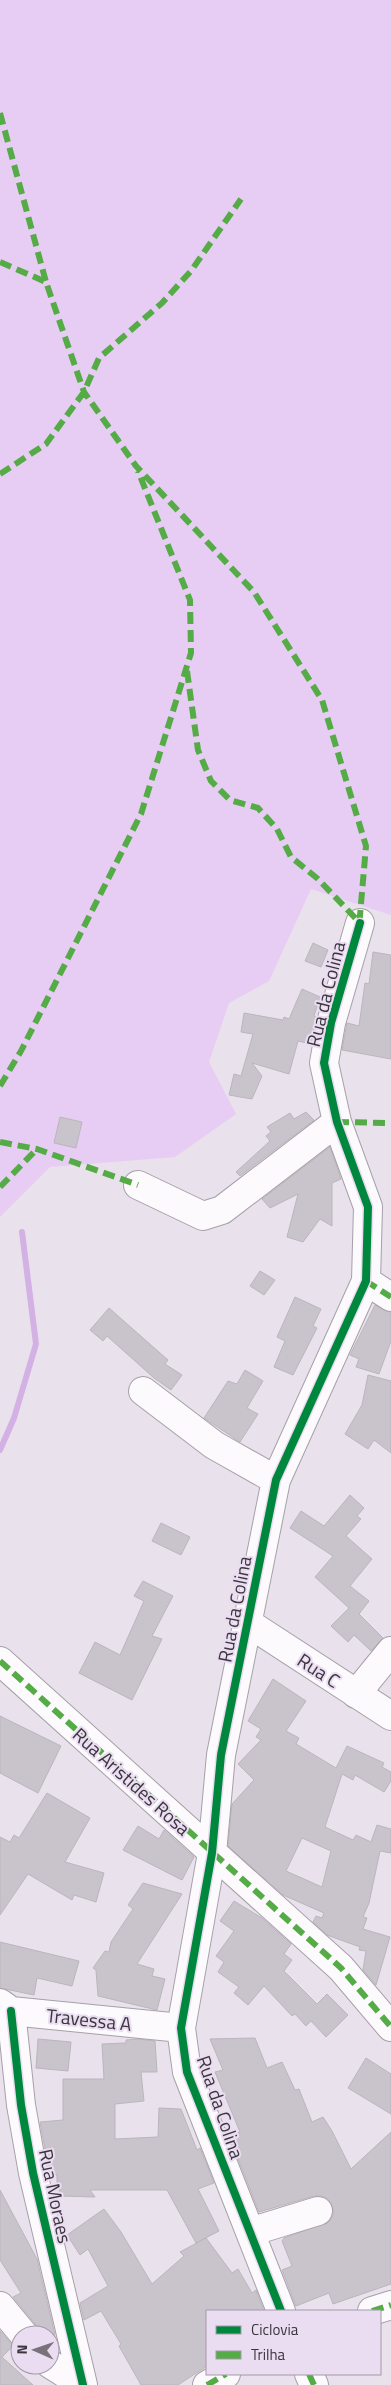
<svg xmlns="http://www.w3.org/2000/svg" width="391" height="2385" font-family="'Titillium Web',sans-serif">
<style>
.green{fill:#e7ccf4}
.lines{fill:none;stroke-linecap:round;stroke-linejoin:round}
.stream{stroke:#d4b1e4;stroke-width:6}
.building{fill:#c9c3cc;stroke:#bbb5be;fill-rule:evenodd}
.minor-casing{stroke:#a6a0a9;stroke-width:30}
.minor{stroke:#fcfafc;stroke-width:28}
.quiet{stroke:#55ac46;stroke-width:6;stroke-dasharray:12 6;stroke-linecap:butt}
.cycleway-casing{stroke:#eadcf1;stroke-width:11}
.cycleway{stroke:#00873e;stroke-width:8}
.labels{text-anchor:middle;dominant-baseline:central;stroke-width:4;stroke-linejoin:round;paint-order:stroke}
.street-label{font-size:19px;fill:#3b363e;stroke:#eadcf1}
</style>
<rect width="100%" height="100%" fill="#e9e1ec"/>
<path class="green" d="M0,0H391V915L311,889L269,981L229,1003L209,1062L236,1114L175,1157L50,1167L0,1217Z"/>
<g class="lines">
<path class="stream" d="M0,1450L14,1418L36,1344L22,1232"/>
</g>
<path class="building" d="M313,943L328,950L321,967L305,961Z
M373,952L391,955V1059L342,1050L347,1023L359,1026L365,983L369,984Z
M302,989L320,997L314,1016L316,1017L311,1044L298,1041L289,1074L252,1063L262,1076L252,1099L229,1095L234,1074L241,1076L253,1034L241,1032L244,1013L283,1020L284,1017L289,1019Z
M306,1112L314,1120L240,1176L236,1172L270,1141L266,1136L271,1132L267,1127L290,1113L294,1119Z
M60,1117L82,1122L76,1148L54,1143Z
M330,1147L341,1179L332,1183V1226L320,1219L303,1242L287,1237L298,1194L270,1208L262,1199Z
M260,1271L275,1280L264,1295L250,1286Z
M295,1297L321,1309L313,1326L317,1328L293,1375L274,1367L285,1341L277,1337Z
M375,1305L391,1313V1341L379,1374L356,1367L359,1359L350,1355Z
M109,1308L168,1360L165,1364L182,1375L171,1390L154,1378L107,1336L103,1341L90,1330Z
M245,1370L263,1381L247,1408L258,1414L240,1442L204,1418L228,1381L237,1384Z
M368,1375L391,1381V1453L374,1440L368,1449L345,1434L362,1405Z
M350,1495L364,1508L357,1516L361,1519L346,1536L372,1559L350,1586L369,1601L359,1614L383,1638L371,1651L354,1635L348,1642L331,1626L349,1608L315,1577L333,1556L290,1528L301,1511L324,1526Z
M161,1523L190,1537L181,1555L152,1541Z
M143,1581L173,1596L152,1636L162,1639L132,1700L79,1673L95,1642L120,1655L144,1601L134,1596Z
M273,1679L306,1701L286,1731L299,1738L296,1744L336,1768L347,1746L384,1763L382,1767L391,1772V1781L384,1792L355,1775L353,1780L342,1774L325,1827L353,1840L356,1835L371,1842L377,1825L391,1829V1853L380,1851L369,1903L363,1917L367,1918L363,1929L390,1937L376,1985L363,1970L366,1951L359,1950L360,1947L327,1935L313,1922L316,1916L322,1918L324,1913L283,1895L228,1846L232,1804L254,1780L238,1764L261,1740L256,1737L261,1729L248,1721ZM302,1838L331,1851L322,1887L286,1871Z
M0,1716L61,1746L38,1793L0,1773Z
M47,1793L90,1818L65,1862L104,1873L96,1902L74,1895L72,1900L28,1874L0,1915V1837L10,1842L14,1835L19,1838Z
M138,1826L159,1839L164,1830L194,1857L182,1880L123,1850Z
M143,1883L182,1894L137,1964L154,1969L152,1976L165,1979L157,2010L98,1996L96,1970L93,1968L105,1951L109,1952L111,1942L133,1909L128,1905Z
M234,1901L262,1918L291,1944L284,1954L292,1960L284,1971L317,2004L327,1994L348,2015L326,2037L311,2021L306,2026L295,2014L292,2016L264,1986L248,2005L234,1993L239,1987L218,1972L224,1962L216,1956L234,1931L220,1921Z
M0,1942L79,1961L72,1986L37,1978L34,1995L0,1988Z
M255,2038L267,2068L282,2062L295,2090L299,2089L312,2122L323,2117L332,2131L351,2169L391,2132V2284L333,2304L329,2293L296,2306L282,2270L292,2266L282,2241L284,2238L329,2222L333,2215V2207L328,2199L322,2196H314L259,2212L229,2136L240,2132L215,2072L223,2070L210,2039Z
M38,2039L71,2042L68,2071L36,2068Z
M138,2039L155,2041L157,2072H141L144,2101L115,2104V2139L158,2137L159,2108L181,2109L197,2150L200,2148L214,2183L198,2189L219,2231L196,2243L167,2190H90L95,2197L59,2196L60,2181L57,2183V2175L50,2176L40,2122L63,2120V2079H104L102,2044L126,2043V2040Z
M366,2058L391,2074V2114L348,2088Z
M0,2190L37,2259L55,2335H39L36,2325L13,2297L21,2293L0,2260Z
M104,2209L121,2232L152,2284L184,2256L180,2252L206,2238L232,2273L238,2269L252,2293L256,2290L264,2311H207V2366L178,2385H141L119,2346L121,2344L101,2311L84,2320L80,2303L108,2286L88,2249L80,2255L67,2235Z
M0,2331L13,2346L2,2357L33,2385H0Z"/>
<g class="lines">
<g class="minor-casing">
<path id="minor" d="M138,1185L203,1216L222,1210L337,1122
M366,1281L391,1297
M143,1391L214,1445L276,1480
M248,1623L391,1716
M0,1661L341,1968L391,2027
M356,1694L391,1651
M0,2003L11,2011L181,2028
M11,2011L21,2105L33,2173L83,2385
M250,2232L318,2211
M0,2306L24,2335
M281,2311L187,2072L181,2028L212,1853L221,1755L276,1480L366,1281L368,1207L337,1122L324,1063L331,1023L360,923
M372,2311L391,2305
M50,2364L82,2384
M309,2374L314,2385
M207,2385L226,2374"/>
</g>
<use href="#minor" class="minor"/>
<path class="quiet" d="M0,113L46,282
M0,262L46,282L84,392L136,466L254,592L322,700L366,846L359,927
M0,474L46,444L84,392L99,358L162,303L191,271L241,199
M187,671L198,750L211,781L230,800L258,808L277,829L291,857L318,879L360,923
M0,1086L21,1051L141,814L191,653L190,600L138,471
M337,1122L391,1123
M0,1142L37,1149L138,1185
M0,1187L37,1149
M366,1281L391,1297
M0,1661L341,1968L391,2027
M372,2311L391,2305
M309,2374L314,2385
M207,2385L226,2374"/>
<g class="cycleway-casing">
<path id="cycleway" d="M11,2011L21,2105L33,2173L83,2385
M281,2311L187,2072L181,2028L212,1853L221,1755L276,1480L366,1281L368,1207L337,1122L324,1063L331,1023L360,923"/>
</g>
<use href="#cycleway" class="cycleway"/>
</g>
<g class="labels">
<g class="street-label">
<text transform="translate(325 994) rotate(-76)">Rua da Colina</text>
<text transform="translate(234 1609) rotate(-79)">Rua da Colina</text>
<text transform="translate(319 1670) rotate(33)">Rua C</text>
<text transform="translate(132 1781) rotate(42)">Rua Aristides Rosa</text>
<text transform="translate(89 2019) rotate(6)">Travessa A</text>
<text transform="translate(221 2107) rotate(71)">Rua da Colina</text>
<text transform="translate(56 2196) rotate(78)">Rua Moraes</text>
</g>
</g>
<rect x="206" y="2310" width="175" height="65" fill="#eadcf1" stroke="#a49aa9"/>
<rect x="216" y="2326" width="25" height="8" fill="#00873e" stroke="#a49aa9"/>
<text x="251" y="2335" font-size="15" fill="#3b363e">Ciclovia</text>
<rect x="216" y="2351" width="25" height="8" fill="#55ac46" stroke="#a49aa9"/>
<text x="251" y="2360" font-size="15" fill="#3b363e">Trilha</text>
<g transform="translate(35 2350) rotate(272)"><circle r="24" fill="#eadcf1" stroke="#a49aa9"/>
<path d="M0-4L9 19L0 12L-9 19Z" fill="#78727b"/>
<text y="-8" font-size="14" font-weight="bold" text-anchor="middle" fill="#3b363e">N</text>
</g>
</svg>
